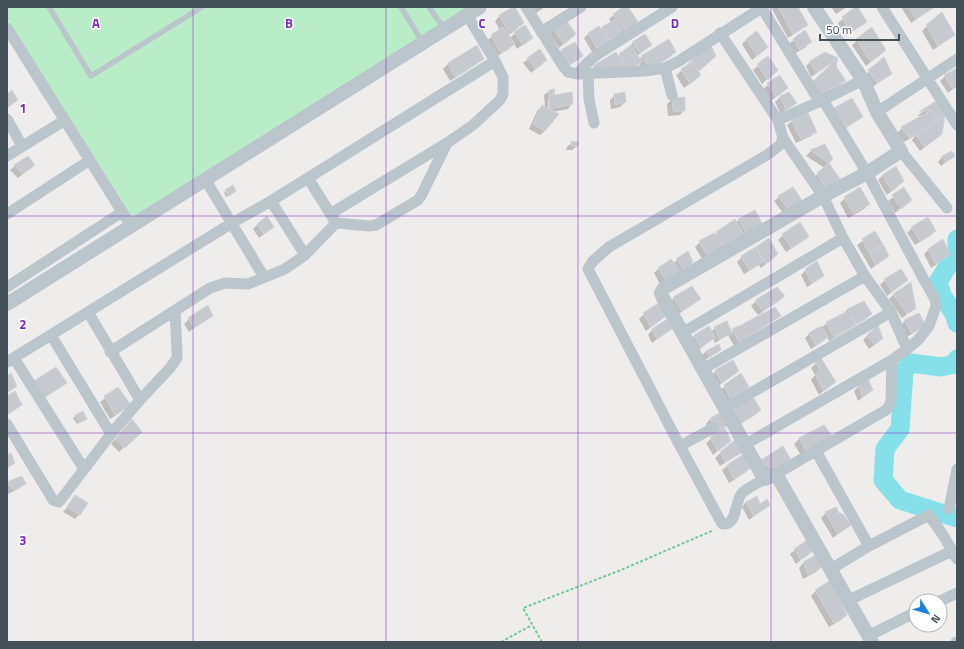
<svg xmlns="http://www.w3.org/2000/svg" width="964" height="649" font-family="'Titillium Web',sans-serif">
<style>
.green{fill:#b9edc8}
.shadow{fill:#0003;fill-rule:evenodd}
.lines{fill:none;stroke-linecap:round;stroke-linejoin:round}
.river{stroke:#86e0ea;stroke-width:19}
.building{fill:#c6cacf;stroke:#d0d3d8}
.path{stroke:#72cb96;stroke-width:2;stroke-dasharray:3 2;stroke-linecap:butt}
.service{stroke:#bac5cc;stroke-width:5.5}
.minor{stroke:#bac5cc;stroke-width:11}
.tertiary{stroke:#bac5cc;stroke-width:14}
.grid{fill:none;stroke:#7b2cbf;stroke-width:1;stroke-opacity:0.55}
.grid-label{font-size:13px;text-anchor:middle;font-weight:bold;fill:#7b2cbf;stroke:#fff;stroke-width:3;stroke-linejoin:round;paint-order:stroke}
</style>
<rect width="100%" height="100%" fill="#efecec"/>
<path class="green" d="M7,7H474L134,220L7,19Z"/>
<path class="shadow" d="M532,7H545L536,13Z
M624,7H627L637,22L620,35L619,34L592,52L584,38L588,34L600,30L611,22L609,19Z
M774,7H797L807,24L802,29L788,38L772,9Z
M831,7H847L836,14Z
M857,7L866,21L861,26L845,37L838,23Z
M901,7H935L911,23Z
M514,8L523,23L508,36L510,38L515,33L532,38L517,49L514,44L509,49L496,57L486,41L500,31L495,21L500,16Z
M927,26L954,34L949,39L933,50L922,31Z
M871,28L885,50L866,66L852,45Z
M554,29L570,39L559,48L549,34Z
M747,39L762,52L752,60L742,44Z
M794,40L810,42L806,47L794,54L789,44Z
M633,43L651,45L637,56L639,59L642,57L675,52L670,57L646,73L639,64L636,67L589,71L594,67L618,57Z
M476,47L482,59L477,64L450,81L443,69L448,64Z
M562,51L577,60L565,69L557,56Z
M825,53L837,59L835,66L844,81L840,85L815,99L833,64L832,63L811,77L806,66L811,61Z
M768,57L772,75L762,84L753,70Z
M528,59L541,65L531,73L523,63Z
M883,59L891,73L886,78L872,87L864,76Z
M692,60H710L697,71L695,80L684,88L676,75L688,66L687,65Z
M957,69V86L948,93L940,81L945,76Z
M779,76L787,88L771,101L763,89Z
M549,91L553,97L572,104L568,109L552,112L545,131L540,135L529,129L537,111L542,106L545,108L544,95ZM548,100H550V114H548Z
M788,93L795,102L781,114L775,102L780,97Z
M615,95L625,102L620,107L611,109L610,100Z
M672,99L684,110L680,115L668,116L667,104Z
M936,102L944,116L941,134L920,151L912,140L916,135L904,142L897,133L902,128L925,115L917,116Z
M835,109L862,117L857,121L841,131Z
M792,121L816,131L811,136L796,143L787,125Z
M572,142L577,146L572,150H566L567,147Z
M825,146L832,159L828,163L839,179L834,184L820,192L813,178L825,168L806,156L811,151Z
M951,152L954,156L941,166L938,162L942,157Z
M15,166L29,169L18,178L10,170Z
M895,168L903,181L887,195L878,180L882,176Z
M904,189L906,204L895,213L888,201Z
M226,191L233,193L226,197L224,193Z
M779,197L801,201L783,213L774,201Z
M845,198L869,204L864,209L848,218L840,203Z
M739,220L762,225L704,262L695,247L700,242L715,235Z
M258,224L273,227L259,238L253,229Z
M912,228L935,231L930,236L915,245L907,233Z
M875,232L888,256L871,269L857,245Z
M783,235L808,236L803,241L786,252L778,240Z
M769,240L772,259L761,268L759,265L744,274L737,262L742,257Z
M929,249L949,254L944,259L931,268L924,254Z
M688,253L692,262L679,274L660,284L654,273L658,269L673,263Z
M806,270L823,275L818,280L807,287L801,275Z
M885,280H907L887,296L880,285Z
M777,288L784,296L779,301L758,315L751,306L756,301Z
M894,294L915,308L902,318L889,299Z
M674,298L699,299L694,304L677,315L669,303Z
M848,309L871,314L866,319L829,341L827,337L822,342L811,349L805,338L810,333L821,328L827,323L843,314Z
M644,314L660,320L646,331L639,319Z
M211,315L189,332L184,324L189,319Z
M780,316L775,320L745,339L735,348L728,335L715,343L713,339L696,352L689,341L694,336L709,327L711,332L715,328L731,333L741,325Z
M667,320L671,328L666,333L652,343L648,335L652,330Z
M905,321L924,324L920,329L907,337L900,326Z
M868,335L877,343L869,349L863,340Z
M718,346L720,349L704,361L701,356L706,351Z
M816,363L834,382L819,395L811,380L815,375L811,368Z
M716,371H738L717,387L711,376Z
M740,375L748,387L743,392L725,402L719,391Z
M66,383L61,387L38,402L28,387Z
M859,386L872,390L858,401L854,391Z
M118,388L129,405L124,410L110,419L100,402Z
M7,397L21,405L7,415Z
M734,409L760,410L755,415L737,426L729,414Z
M75,416L86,419L77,424L73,418Z
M710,419L728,423L724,428L729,441L713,455L706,443L713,437L706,424Z
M127,425L136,436L119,452L111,444Z
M823,426L826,441L801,455L794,444L799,439Z
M734,441L741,452L736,456L720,466L715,458Z
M743,455L751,467L746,472L729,483L722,470L727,466Z
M761,460H790L769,473L761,470Z
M8,482L25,484L20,488L8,494L7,492Z
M76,496L79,515L75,519L63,512Z
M746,502L760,505H769L749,520L742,507Z
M826,513L838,514L849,525L833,538L821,518Z
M795,550L812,551L796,564L790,554Z
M803,563L821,567L816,572L803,579L799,568Z
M816,591L846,615L841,620L829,627L811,596Z"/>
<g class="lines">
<path class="river" d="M957,239V251L938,282L942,295L954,314L957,323
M957,359L955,364L941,367L911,363L904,371L900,429L885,449L883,480L900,500L957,518"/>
</g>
<path class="building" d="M513,7H515L524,23L510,34L499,15Z
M623,7H628L638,22L625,31L613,14Z
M778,7H798L808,25L793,34Z
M855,7H858L867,22L850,33L842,17Z
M908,7H935L916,19Z
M942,12L955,35L938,46L926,25Z
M615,19L622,31L610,40L602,27Z
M566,20L576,34L564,44L553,28Z
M525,25L533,38L523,45L514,32Z
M599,26L609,40L597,48L588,33Z
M503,27L515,44L501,53L491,35Z
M872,27L886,50L871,62L856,39Z
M805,30L812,42L799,49L793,39Z
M757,31L768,47L757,56L746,39Z
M645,34L652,45L640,53L632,42Z
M669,39L676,52L651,69L641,56Z
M575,42L583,56L570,65L561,50Z
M477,45L484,59L455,77L448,63Z
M631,45L642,62L629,70L619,54Z
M711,46L716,56L699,71L691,59Z
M540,49L547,60L536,69L527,58Z
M616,52L626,67L598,72L593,66Z
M825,52L838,58L816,73L810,61Z
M768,56L778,70L768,80L757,64Z
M884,57L892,74L877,83L868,70Z
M838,58L836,66L846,81L820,94L811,83Z
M692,62L701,75L690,84L681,69Z
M957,68V86L953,89L944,75Z
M780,75L788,88L776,97L767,83Z
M555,89L554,95L572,92L573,104L549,109V90Z
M12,90L18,100L7,108V94Z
M625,92L626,102L615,105L614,94Z
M789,92L797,103L786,110L780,96Z
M685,97V111H673L672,98Z
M852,98L863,117L846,127L834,108Z
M936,101L945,116L938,119L932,110L919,112Z
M542,105L559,114L545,131L533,124Z
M932,110L938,119L909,138L901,127Z
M808,113L817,132L801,139L791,120Z
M945,116L942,134L925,147L916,135Z
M571,141L579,142L578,146H571Z
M825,144L833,159L829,163L810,150Z
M952,151L955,156L946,162L942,156Z
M28,156L35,165L23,174L14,165Z
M829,163L840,179L825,188L817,173Z
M896,166L904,181L892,191L882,175Z
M233,185L236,191L229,196L225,190Z
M793,187L803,202L788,209L778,196Z
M860,187L870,204L853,213L844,197Z
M904,187L912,200L901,209L892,195Z
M755,210L763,225L748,235L738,219Z
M267,216L274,227L264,234L257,224Z
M928,217L936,231L920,241L911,227Z
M735,219L744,235L725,248L716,232Z
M800,222L809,237L791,248L782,234Z
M875,231L883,244L869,253L862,239Z
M714,233L725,248L709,258L699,241Z
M769,238L778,254L766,264L756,247Z
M943,239L950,254L936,264L928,249Z
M883,244L889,256L876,265L869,253Z
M756,247L764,261L749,270L741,256Z
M688,251L693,262L684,270L676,259Z
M671,259L680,271L666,280L658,268Z
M817,261L824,276L812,283L805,269Z
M901,269L908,280L892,292L884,279Z
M911,282L916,309L907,314L893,294Z
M692,286L701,299L682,311L673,297Z
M777,287L785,296L763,311L755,300Z
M864,301L872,314L856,324L847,309Z
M659,303L666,316L651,327L643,313Z
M208,305L213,316L194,328L188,318Z
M775,307L781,316L746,337L741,325Z
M846,312L856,324L834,337L826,322Z
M919,313L926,325L912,333L904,320Z
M667,319L672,329L657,339L652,329Z
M727,321L732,333L720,339L714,327Z
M878,325L883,338L875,345L867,335Z
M709,326L715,337L701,348L694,335Z
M738,326L747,340L740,344L732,329Z
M821,326L828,337L816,345L809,333Z
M719,344L721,350L710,357L706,351Z
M821,358L836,382L824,391L815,374L820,370L815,362Z
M733,360L739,371L722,383L715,370Z
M56,367L67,383L43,398L32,382Z
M11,373L17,386L7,393V376Z
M741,373L749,387L730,398L724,385Z
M868,379L873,390L863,397L858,385Z
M118,387L131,405L115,415L104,396Z
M15,391L22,405L8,414L7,411V396Z
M753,397L761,410L742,422L733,408Z
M83,411L87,419L79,423L75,415Z
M724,411L730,424L717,431L710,418Z
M132,419L142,432L125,448L115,439Z
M824,425L832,436L806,451L799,438Z
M725,428L731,441L718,451L710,437Z
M735,440L743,452L725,462L720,452Z
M783,446L791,460L775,469L766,466L761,460Z
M11,453L15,463L7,468V455Z
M744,454L752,467L734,479L727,465Z
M22,476L26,484L13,490L7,482Z
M75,495L88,503L80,515L67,507Z
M757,496L760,504L767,499L770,505L754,516L746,502Z
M836,507L839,513L843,514L851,525L838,534L825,512Z
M807,540L813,551L801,560L794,549Z
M818,554L822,567L808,575L803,562Z
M831,580L847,615L834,623L815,590Z"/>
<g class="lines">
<path class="path" d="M501,642L532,625
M542,642L523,608L621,570L714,530"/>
<path class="service" d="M49,7L91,76L202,7
M401,7L423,43
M429,7L444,29"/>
<path class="minor" d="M526,7L563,66L568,72L578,74L586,64L598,54L672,7
M882,7L957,125
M762,8L819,101
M7,28L131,226
M541,32L581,7
M720,33L778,120L783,138L823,196L843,238L865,276L891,312L907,349L892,360L891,401L889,406L886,410L776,474
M665,68L672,95
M588,73L589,99L594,123
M578,74L645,71L665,68L679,61L763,7
M823,100L867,173L922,276L935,299L936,306L929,326L918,340L907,349
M877,112L957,59
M7,119L22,146
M778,120L823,100L863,80
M901,151L947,208
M7,156L65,120
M308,178L495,61L467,15
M205,179L264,277
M271,201L308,178L336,223L305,255
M7,214L90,160
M330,214L447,143L473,125L500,100L503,94V77L495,61
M336,223L370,226L376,225L418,200L421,196L447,143
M7,287L122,212
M88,312L140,400
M682,333L843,238
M51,335L111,434
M14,358L84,469
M7,362L232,223L271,201L305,255L285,269L248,284L225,283L210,288L110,352
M703,369L865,276
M725,408L891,312
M7,424L53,500L59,502L111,434L140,400L170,368L177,358V352L175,311
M746,444L892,360
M680,446L713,428
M816,451L869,546L831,569
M765,479C758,483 749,487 743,492C734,500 738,525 723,524L721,522L680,446L588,269L593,261L609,247L767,155L780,145L783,138
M949,509L957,469
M869,546L929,515L943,535L957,559
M849,600L952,551
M940,601L957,593
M868,636L916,612
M956,642H957"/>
<path class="tertiary" d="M814,7L863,80L877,112L901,151L867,173L823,196L664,288L661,293L663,298L762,475L765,479L776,474L872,642
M7,304L480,7"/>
</g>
<path class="grid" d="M193,7V642M386,7V642M578,7V642M771,7V642M7,216H957M7,433H957"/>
<g class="grid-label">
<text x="96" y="28">A</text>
<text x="289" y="28">B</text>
<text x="482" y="28">C</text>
<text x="675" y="28">D</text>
<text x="23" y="113">1</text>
<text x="23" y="329">2</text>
<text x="23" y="545">3</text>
</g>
<rect width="964" height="649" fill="none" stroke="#455159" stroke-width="16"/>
<g transform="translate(928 613) rotate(127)"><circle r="19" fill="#ffffff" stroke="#b5b9bd"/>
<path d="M0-3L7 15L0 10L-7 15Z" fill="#1a82da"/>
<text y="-6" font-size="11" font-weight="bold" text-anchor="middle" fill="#455159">N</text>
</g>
<path d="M820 34v6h79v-6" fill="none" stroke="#455159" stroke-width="2"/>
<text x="826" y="34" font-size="12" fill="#455159" stroke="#ffffff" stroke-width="3" paint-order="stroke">50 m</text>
</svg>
